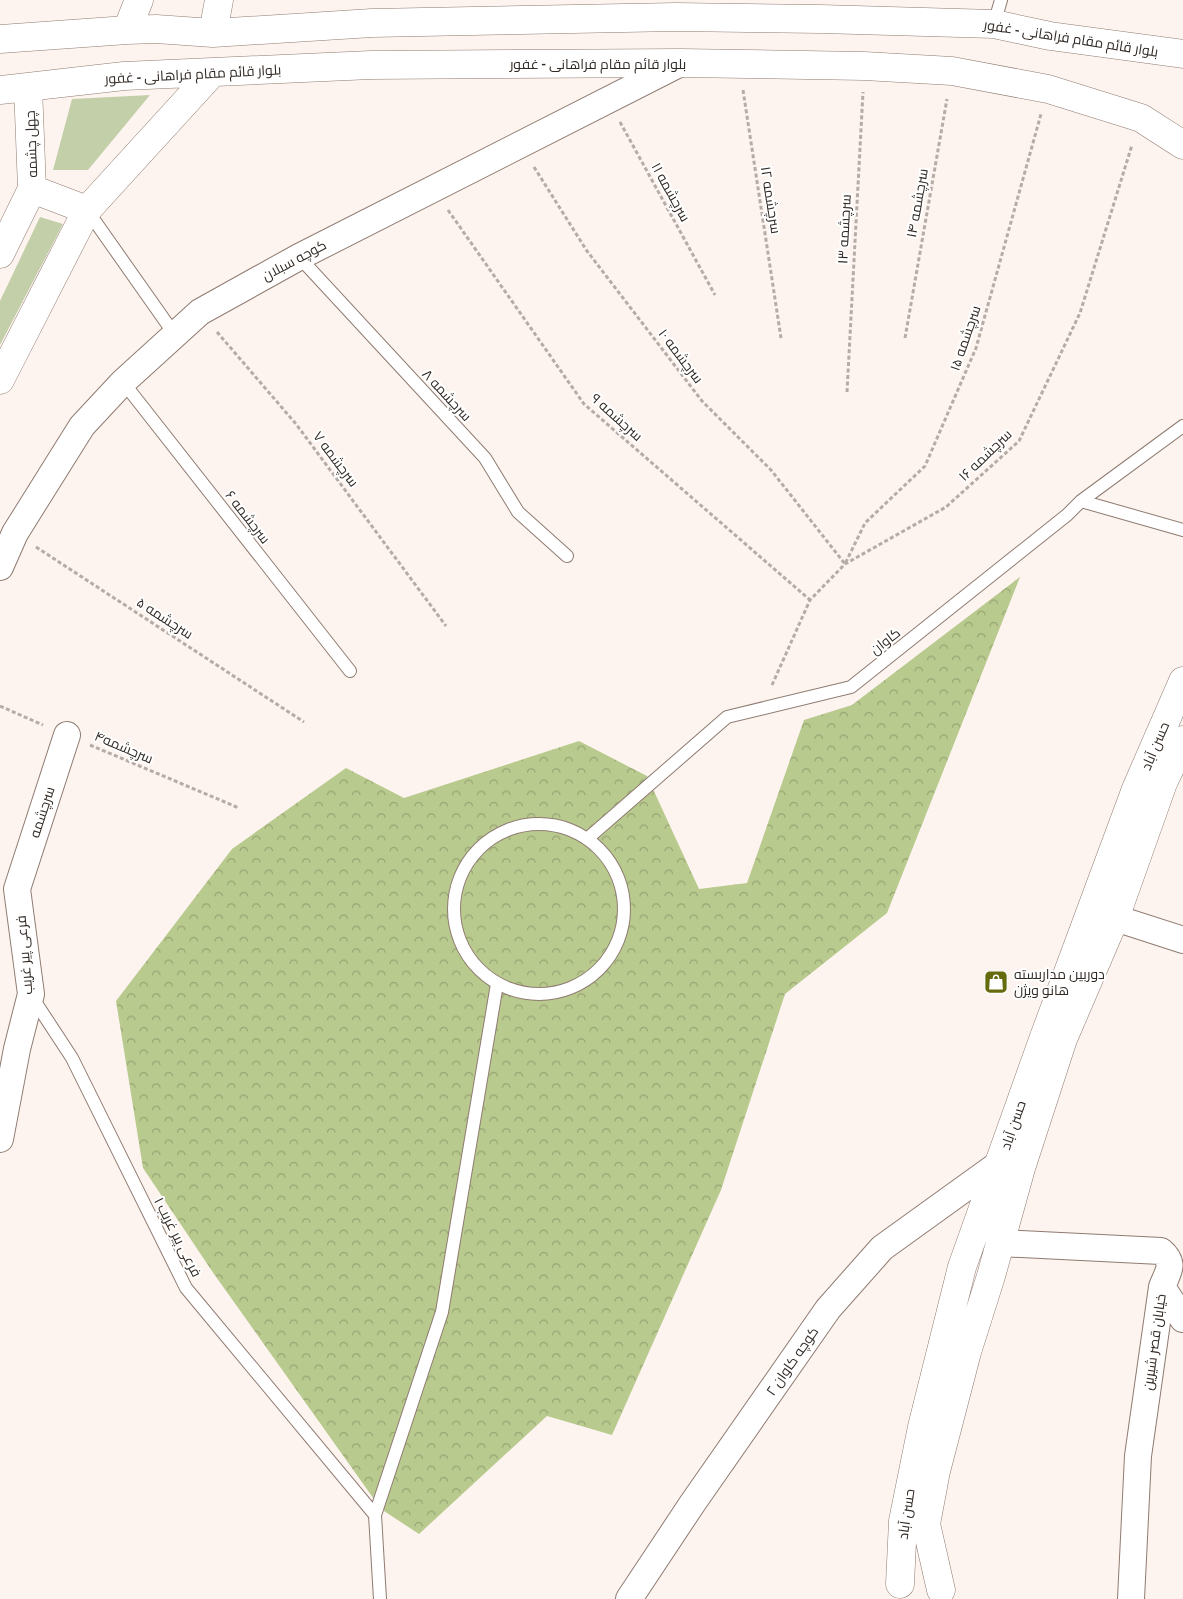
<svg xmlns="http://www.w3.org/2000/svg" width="1183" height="1599" font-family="'Archivo Narrow',Cairo,sans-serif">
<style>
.grass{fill:#c3cfa9}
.forest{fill:url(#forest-crowns)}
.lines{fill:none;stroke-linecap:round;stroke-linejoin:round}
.lane-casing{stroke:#8f7b71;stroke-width:14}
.street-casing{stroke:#8f7b71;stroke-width:28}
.secondary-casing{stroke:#8f7b71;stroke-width:29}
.path{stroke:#b5aca7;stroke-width:3;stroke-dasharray:4 2.5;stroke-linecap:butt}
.lane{stroke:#fff;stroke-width:12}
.street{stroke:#fff;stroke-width:26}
.secondary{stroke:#fff;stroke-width:28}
.labels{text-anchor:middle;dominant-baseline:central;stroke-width:4;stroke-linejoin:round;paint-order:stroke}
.street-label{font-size:14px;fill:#322a25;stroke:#fff}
.poi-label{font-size:14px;fill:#322a25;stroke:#fff;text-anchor:start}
</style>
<defs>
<pattern id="forest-crowns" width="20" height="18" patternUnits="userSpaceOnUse" patternTransform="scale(1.25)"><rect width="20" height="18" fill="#b9ca8e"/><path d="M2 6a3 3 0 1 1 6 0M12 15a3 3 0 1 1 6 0" fill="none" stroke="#97a474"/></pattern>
</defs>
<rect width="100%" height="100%" fill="#fdf4ef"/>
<path class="grass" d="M150,95L88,170H53L72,99Z
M40,217L63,224L0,345V301Z"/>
<path class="forest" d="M1020,577L887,913L785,994L721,1190L612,1435L547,1416L419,1534L381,1509L214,1274L143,1168L116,1001L232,849L346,768L404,798L579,741L647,776L699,889L747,883L804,720L852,705Z"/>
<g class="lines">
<g class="lane-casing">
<path id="lane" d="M994,24L1001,0
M87,210L175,335
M299,257L485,458L518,512L567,556
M123,382L350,671
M1081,501L1183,530
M454 909a85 85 0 1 1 170 0a85 85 0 1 1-170 0Z
M587,839L727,717L851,687L1067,515L1081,501L1183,426
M32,997L72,1058L186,1288L375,1515
M380,1599L375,1515L442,1312L497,984"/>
</g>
<g class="street-casing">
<path id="street" d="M0,567L15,533L82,426L123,382L200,312L299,257L681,63
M1115,918L1183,940
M0,1139L17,1049L31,994L17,889L67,735
M1000,1243L1161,1251C1176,1264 1168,1271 1162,1287L1138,1456L1131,1599
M1162,1287L1183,1319
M629,1599L692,1504L828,1309L882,1248L1000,1163"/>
</g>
<g class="secondary-casing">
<path id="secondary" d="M127,30L139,0
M213,33L219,0
M0,39L127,30L156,29L213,33L372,23L676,17L821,19L994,24L1050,36L1183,54
M0,90L124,76L371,65L681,63L864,66L952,71L1048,89L1141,118L1183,145
M32,189L87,210
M0,254L32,189L28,87
M0,380L87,210L213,72
M900,1584L903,1521L922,1427L962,1267L1044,1037L1136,789L1183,681
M941,1590L926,1524L936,1471L967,1352L991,1276L1021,1168L1063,1039L1115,918L1163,783L1183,740"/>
</g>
<path class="path" d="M743,90L781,338
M620,122L715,295
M534,167L587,251L702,401L771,470L845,564L865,523L925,466L976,348L1041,114
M448,210L584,404L810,600
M217,332L296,424L446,626
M905,338L947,99
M847,392L863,92
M36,547L304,722
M772,685L810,600L845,564L946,507L1019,441L1080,313L1132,145
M0,706L43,725
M90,745L239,808"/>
<use href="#lane" class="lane"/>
<use href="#street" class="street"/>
<use href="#secondary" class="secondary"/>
</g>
<defs>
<g id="shop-square" transform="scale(1.25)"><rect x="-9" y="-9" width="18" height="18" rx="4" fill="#656a0d" stroke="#fff"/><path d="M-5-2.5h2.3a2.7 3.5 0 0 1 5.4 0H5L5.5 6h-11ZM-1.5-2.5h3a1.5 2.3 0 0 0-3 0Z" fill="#fff"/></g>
</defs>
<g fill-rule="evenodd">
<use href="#shop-square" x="996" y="982"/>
</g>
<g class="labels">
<g class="street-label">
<text transform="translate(1071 38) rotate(9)">بلوار قائم مقام فراهانی - غفور</text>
<text x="598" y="64">بلوار قائم مقام فراهانی - غفور</text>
<text transform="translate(193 74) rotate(-3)">بلوار قائم مقام فراهانی - غفور</text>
<text transform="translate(31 144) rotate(-92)">چهل چشمه</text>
<text transform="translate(671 192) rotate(61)">سرچشمه ۱۱</text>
<text transform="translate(771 200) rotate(81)">سرچشمه ۱۲</text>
<text transform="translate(917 203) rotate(-80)">سرچشمه ۱۴</text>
<text transform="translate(844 229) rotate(-87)">سرچشمه ۱۳</text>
<text transform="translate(294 260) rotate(-28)">کوچه سبلان</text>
<text transform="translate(965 338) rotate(-71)">سرچشمه ۱۵</text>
<text transform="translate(681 356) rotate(53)">سرچشمه ۱۰</text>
<text transform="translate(447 395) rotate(47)">سرچشمه ۸</text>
<text transform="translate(617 417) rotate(42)">سرچشمه ۹</text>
<text transform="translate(985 455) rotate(-44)">۱۶ سرچشمه</text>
<text transform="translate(336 459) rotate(53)">سرچشمه ۷</text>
<text transform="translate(248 517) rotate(52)">سرچشمه ۶</text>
<text transform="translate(165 618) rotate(33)">سرچشمه ۵</text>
<text transform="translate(885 641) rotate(-38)">کاوان</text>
<text transform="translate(1155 746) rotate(-67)">حسن آباد</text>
<text transform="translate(124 747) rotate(23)">سرچشمه۴</text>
<text transform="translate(42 812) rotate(-72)">سرچشمه</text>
<text transform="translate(24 955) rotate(-95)">فرعی پیر غریب</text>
<text transform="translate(1013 1125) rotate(-71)">حسن آباد</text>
<text transform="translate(178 1237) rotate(63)">فرعی پیر غریب ۱</text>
<text transform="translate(1154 1342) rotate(-82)">خیابان قصر شیرین</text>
<text transform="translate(792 1361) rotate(-55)">کوچه کاوان ۲</text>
<text transform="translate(906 1514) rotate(-82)">حسن آباد</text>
</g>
<g class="poi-label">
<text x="1014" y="974">دوربین مداربسته<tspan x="1014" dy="16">هانو ویژن</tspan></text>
</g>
</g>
</svg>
